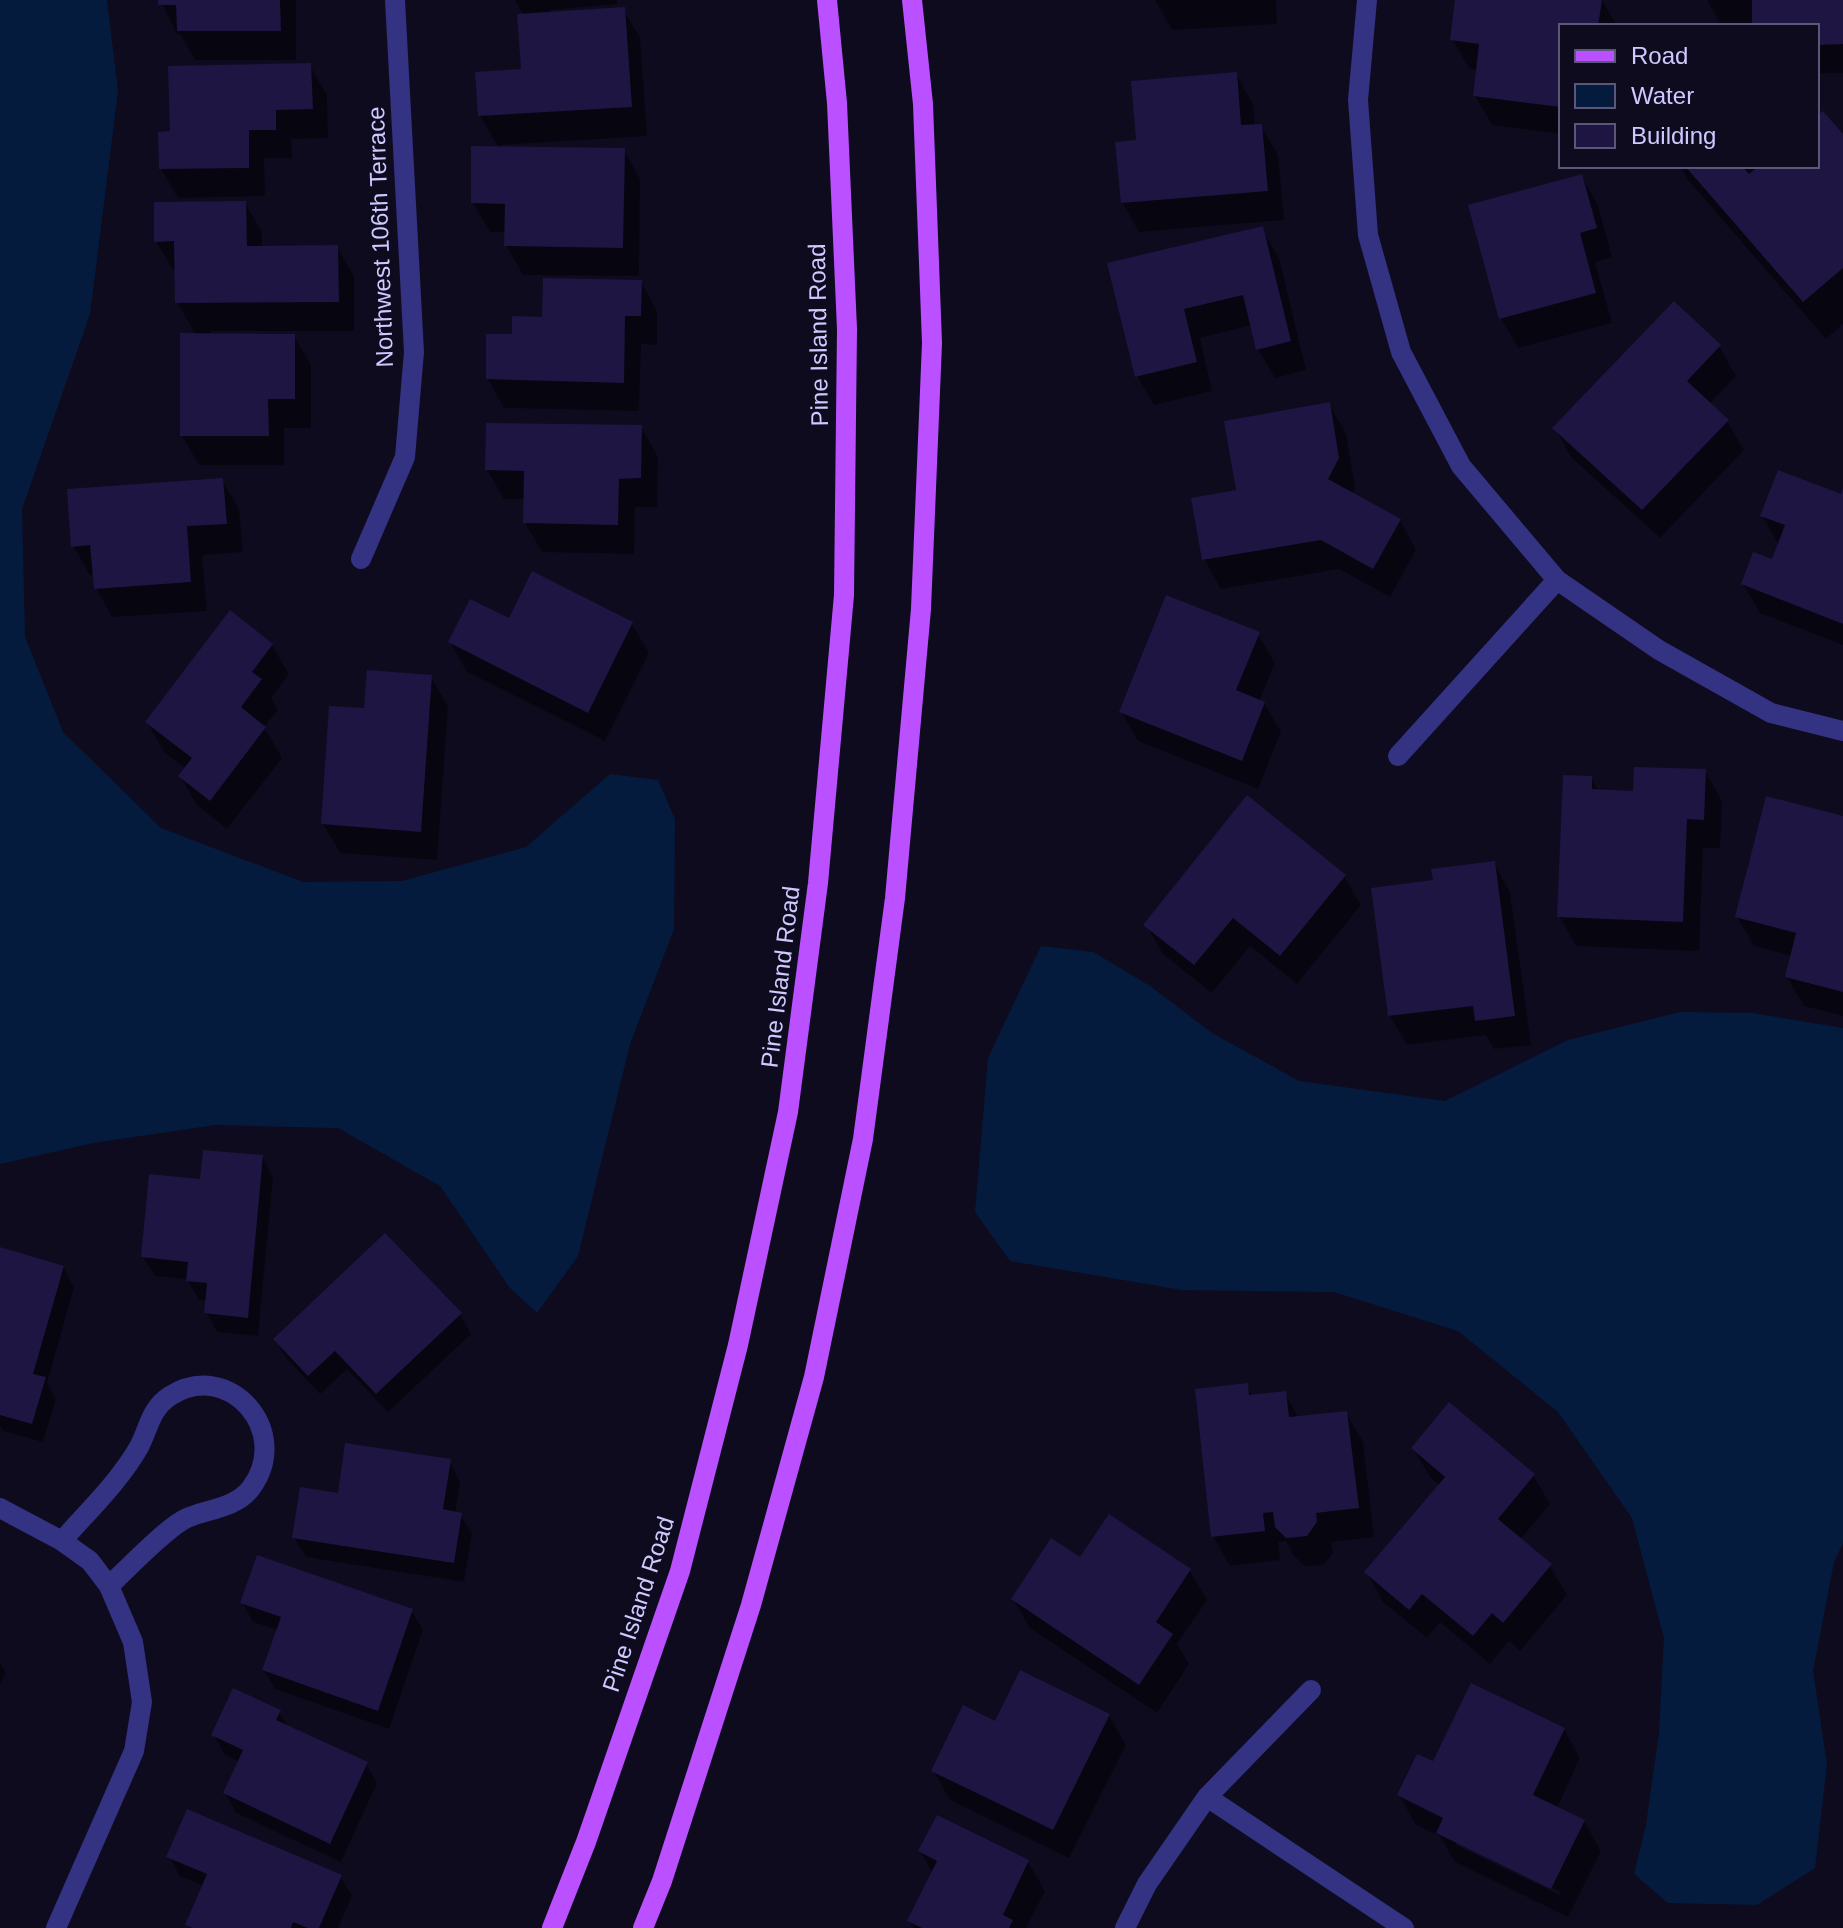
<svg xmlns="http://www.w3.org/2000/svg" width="1843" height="1928" font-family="Helvetica,sans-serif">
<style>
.water{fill:#051b3e}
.shadow{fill:#0007;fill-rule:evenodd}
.building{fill:#1e1542}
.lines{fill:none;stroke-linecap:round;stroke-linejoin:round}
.minor{stroke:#343282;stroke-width:20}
.major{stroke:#ba50ff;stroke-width:20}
.labels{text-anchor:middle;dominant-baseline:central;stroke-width:7;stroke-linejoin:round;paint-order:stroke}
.street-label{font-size:24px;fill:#cec9ff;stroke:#0e0b1f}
</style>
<rect width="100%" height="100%" fill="#0e0b1f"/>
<path class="water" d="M0,0H107L118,91L90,314L22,509L25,637L63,732L161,828L303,882L402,881L526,847L610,774L658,780L675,819L674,929L630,1044L578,1256L537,1313L510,1288L440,1186L338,1128L215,1125L93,1143L0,1164Z
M1041,946L1093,952L1150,986L1212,1033L1299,1081L1445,1101L1568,1040L1680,1012L1752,1013L1843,1028V1543L1834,1562L1813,1671L1827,1764L1815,1868L1757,1905L1668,1903L1634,1874L1646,1825L1659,1733L1664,1638L1632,1518L1558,1412L1458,1331L1334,1292L1182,1290L1010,1261L975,1212L988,1058Z"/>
<path class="shadow" d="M160,0H296V60H195L180,34H177Z
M515,0H617V4L550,10V14L623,9L640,38L647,136L500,145V148L624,150L640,179L639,276L523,275L506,245L507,232H490L473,203L499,148L480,116L523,71L524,16Z
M1155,0H1276L1277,24L1172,30Z
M1457,0H1602L1617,26H1561V134L1492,125L1475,96L1478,70L1469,68L1452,39Z
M1707,0H1843V73H1817V26L1721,25Z
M310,66L327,95L328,138L291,139L292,158H264L265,196L178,198L161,169L172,133Z
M1236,74L1253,104L1255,127L1261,126L1278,155L1284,220L1139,232L1122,202L1139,142Z
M1817,119L1843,137V324L1826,339L1688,180L1680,166H1817Z
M1581,176L1598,205L1612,257L1595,262L1612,323L1518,348L1501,318Z
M245,203L262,232V247H337L354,276V331H211V335L294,336L311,365V428H284V465H199L182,436L196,335L177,302L176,270H173L156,241Z
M1262,229L1279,258L1306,370L1275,378L1258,349L1252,325L1200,338L1212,391L1154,405L1137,376L1110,265Z
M641,282L657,311V345L641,344L639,411L504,408L488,379L514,336L544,319Z
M1719,346L1736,376L1709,404L1727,421L1744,450L1660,538L1571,457L1555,428Z
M1329,404L1346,434L1355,488L1352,494L1400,520L1416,550L1390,597L1339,569L1221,589L1204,559L1239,491Z
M641,427L658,457L657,507H635L634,554L542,552L525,523V499H504L487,470Z
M222,480L239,509L243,552L202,555L207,611L112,617L96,588L95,575H90L73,546Z
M1843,493V645L1760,613L1743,584L1773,562L1779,545L1762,516L1842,496Z
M509,621L632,624L649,653L605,741L467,672L450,642Z
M1258,634L1275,663L1259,701L1264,703L1281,732L1258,789L1138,741L1121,712Z
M272,645L289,674L271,698L278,710L264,727L282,758L227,829L197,805L180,776L186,769L164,752L147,722Z
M431,677L448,706L437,860L340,853L323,824L366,710Z
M1705,771L1722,801L1720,848H1703L1699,951L1576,946L1559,916L1591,778L1599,791L1635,793Z
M1843,818V1016L1804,1006L1787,977L1792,956L1754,946L1737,917Z
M1494,863L1510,892L1531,1045L1494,1049L1486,1035L1407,1045L1390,1016L1435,882Z
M1344,876L1361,905L1297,984L1250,946L1212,993L1163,954L1146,925Z
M262,1157L273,1177L258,1336L217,1332L206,1312L207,1300H199L187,1279L155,1276L143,1257L202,1181Z
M0,1249L63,1267L74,1287L47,1383L56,1399L43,1442L3,1431L0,1426Z
M460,1314L471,1334L388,1412L347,1369L320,1394L286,1358L275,1339Z
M1246,1385L1253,1397L1285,1394L1299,1418L1346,1413L1363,1442L1374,1537L1331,1542L1333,1553L1324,1565L1305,1566L1294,1556L1286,1541L1278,1542L1280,1560L1230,1566L1213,1536Z
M1413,1448L1533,1475L1550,1504L1520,1540L1550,1566L1567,1595L1520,1651L1509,1641L1490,1664L1440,1622L1427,1638L1383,1602L1367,1573L1440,1486L1430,1477Z
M449,1461L460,1481L455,1514H460L472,1534L464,1582L306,1557L294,1538L340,1495Z
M1080,1560L1190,1571L1207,1600L1177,1644L1189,1664L1157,1713L1030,1628L1013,1599Z
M242,1602L412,1611L423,1630L389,1729L275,1689L264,1670L278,1630L253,1622Z
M0,1663L6,1673L0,1684Z
M279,1712L288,1727L366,1764L377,1783L341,1862L236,1813L225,1793L240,1762L225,1755L214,1735Z
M1109,1716L1126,1745L1069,1858L950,1800L933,1770Z
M1564,1729L1580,1758L1557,1808L1584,1821L1601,1851L1568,1917L1455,1862L1440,1836L1416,1825L1399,1795L1434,1764ZM1456,1841L1561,1892L1560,1895L1456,1845Z
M920,1851L1028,1862L1045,1891L1026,1928H914L910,1921L933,1873Z
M169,1856L341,1877L352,1896L338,1928H190L188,1925L204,1886L180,1876Z"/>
<path class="building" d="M158,0H280L281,31H177L176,5H158Z
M1455,0H1602L1598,26H1561V107L1473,96L1479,44L1450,40Z
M1752,0H1843V44L1817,45V26H1752Z
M625,7L632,107L478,116L475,72L521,69L517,14Z
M311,63L313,109L276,110V130H249V168L159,169L158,132L170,131L168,66Z
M1237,72L1241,125L1262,124L1268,191L1121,203L1115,142L1136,140L1131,81Z
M1823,111L1843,134V268L1803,302L1685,166H1742L1749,174L1759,166H1817V116Z
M471,146L625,148L623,248L504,246L505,204L471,203Z
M1582,174L1597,228L1580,233L1596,293L1499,319L1468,205Z
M246,201L247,246L338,245L339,302L175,303L174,241L154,242V202Z
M1263,226L1291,341L1256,350L1243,295L1184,309L1197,362L1135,377L1107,263Z
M543,278L642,280L641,316H625L624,383L486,379V334H512V316L542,317Z
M1674,301L1721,345L1687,381L1729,420L1642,510L1552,428Z
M180,333L295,334V399H268L269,436H180Z
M1330,402L1339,458L1328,479L1401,519L1373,569L1321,540L1202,560L1191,498L1236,490L1224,421Z
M486,423L642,425L641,478L619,479L618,525L523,523L524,471L485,470Z
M1778,470L1841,494L1843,488V624L1741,584L1753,552L1772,559L1785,525L1760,516Z
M223,478L227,524L187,526L191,582L94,589L90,545L71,547L67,489Z
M532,571L633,622L588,713L448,642L470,599L509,618Z
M1166,595L1260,632L1236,690L1265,702L1242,761L1119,712Z
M230,610L273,644L252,672L262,679L241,707L266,727L210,801L178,776L192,758L145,722Z
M367,670L432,675L421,832L321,824L329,706L364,708Z
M1634,767L1706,769L1704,820L1687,819L1683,922L1557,917L1563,775L1592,776V789L1633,791Z
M1247,795L1346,875L1280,956L1233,918L1194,965L1143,925Z
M1766,796L1843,816V992L1785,977L1796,933L1735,917Z
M1495,861L1515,1016L1475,1021L1473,1006L1388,1016L1371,888L1433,880L1431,869Z
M203,1150L263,1155L248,1318L204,1313L207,1283L186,1281L188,1262L141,1257L149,1174L200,1179Z
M385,1233L462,1313L376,1394L335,1351L308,1376L273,1339Z
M0,1247L64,1266L33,1374L46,1377L32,1424L0,1415Z
M1248,1383L1249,1395L1286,1391L1289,1417L1347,1411L1359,1508L1316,1513L1317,1522L1307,1536L1286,1538L1275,1527L1273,1512L1263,1513L1265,1531L1211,1537L1195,1389Z
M1449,1402L1535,1474L1498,1519L1552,1564L1503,1623L1492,1613L1473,1636L1422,1594L1409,1610L1364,1572L1445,1477L1411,1448Z
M345,1443L451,1459L443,1509L462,1513L454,1563L292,1538L300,1487L338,1493Z
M1109,1514L1191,1569L1156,1622L1173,1634L1139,1685L1011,1599L1051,1538L1080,1557Z
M257,1555L413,1609L378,1711L262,1670L281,1617L240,1603Z
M1020,1670L1110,1714L1053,1830L931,1771L963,1705L995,1721Z
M1471,1683L1565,1728L1533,1795L1585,1820L1551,1889L1436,1833L1443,1818L1397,1795L1417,1754L1433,1761Z
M233,1688L281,1710L276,1720L368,1762L330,1844L223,1793L243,1750L211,1735Z
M187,1809L342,1875L319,1928H308L293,1922L291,1928H193L185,1925L207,1874L166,1857Z
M937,1815L1029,1860L1003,1915L1013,1920L1009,1928H922L907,1921L937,1861L918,1851Z"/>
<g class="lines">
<path class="minor" d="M1367,0L1358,100L1368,235L1401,352L1461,466L1557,580L1659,650L1771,713L1843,731
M361,559L405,457L414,352L395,0
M1398,756L1557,580
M0,1508L62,1541L90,1561L109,1586L133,1642L142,1702L134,1751L56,1928
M62,1541C88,1511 119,1482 139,1447C149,1428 150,1409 170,1396C229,1358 293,1432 251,1488C236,1508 208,1509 187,1518C168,1526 126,1570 109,1586
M1207,1797L1404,1928
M1125,1928L1147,1884L1207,1797L1311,1690"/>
<path class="major" d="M552,1928L586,1842L680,1571L738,1345L788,1112L818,883L844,595L847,329L837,103L827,0
M643,1928L662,1881L751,1605L814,1377L863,1139L895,898L921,609L932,343L923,104L912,0"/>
</g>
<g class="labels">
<g class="street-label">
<text transform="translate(380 237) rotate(-92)">Northwest 106th Terrace</text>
<text transform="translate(818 335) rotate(-91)">Pine Island Road</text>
<text transform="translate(780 977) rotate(-83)">Pine Island Road</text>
<text transform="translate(638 1604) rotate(-72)">Pine Island Road</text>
</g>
</g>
<rect x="1559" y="24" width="260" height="144" fill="#0e0b1f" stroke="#5b5779" stroke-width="2"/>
<rect x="1575" y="50" width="40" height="12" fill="#ba50ff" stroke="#5b5779" stroke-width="2"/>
<text x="1631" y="64" font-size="24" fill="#cec9ff">Road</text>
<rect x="1575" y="84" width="40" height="24" fill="#051b3e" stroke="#5b5779" stroke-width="2"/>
<text x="1631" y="104" font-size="24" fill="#cec9ff">Water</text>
<rect x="1575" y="124" width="40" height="24" fill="#1e1542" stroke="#5b5779" stroke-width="2"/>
<text x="1631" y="144" font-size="24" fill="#cec9ff">Building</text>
</svg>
